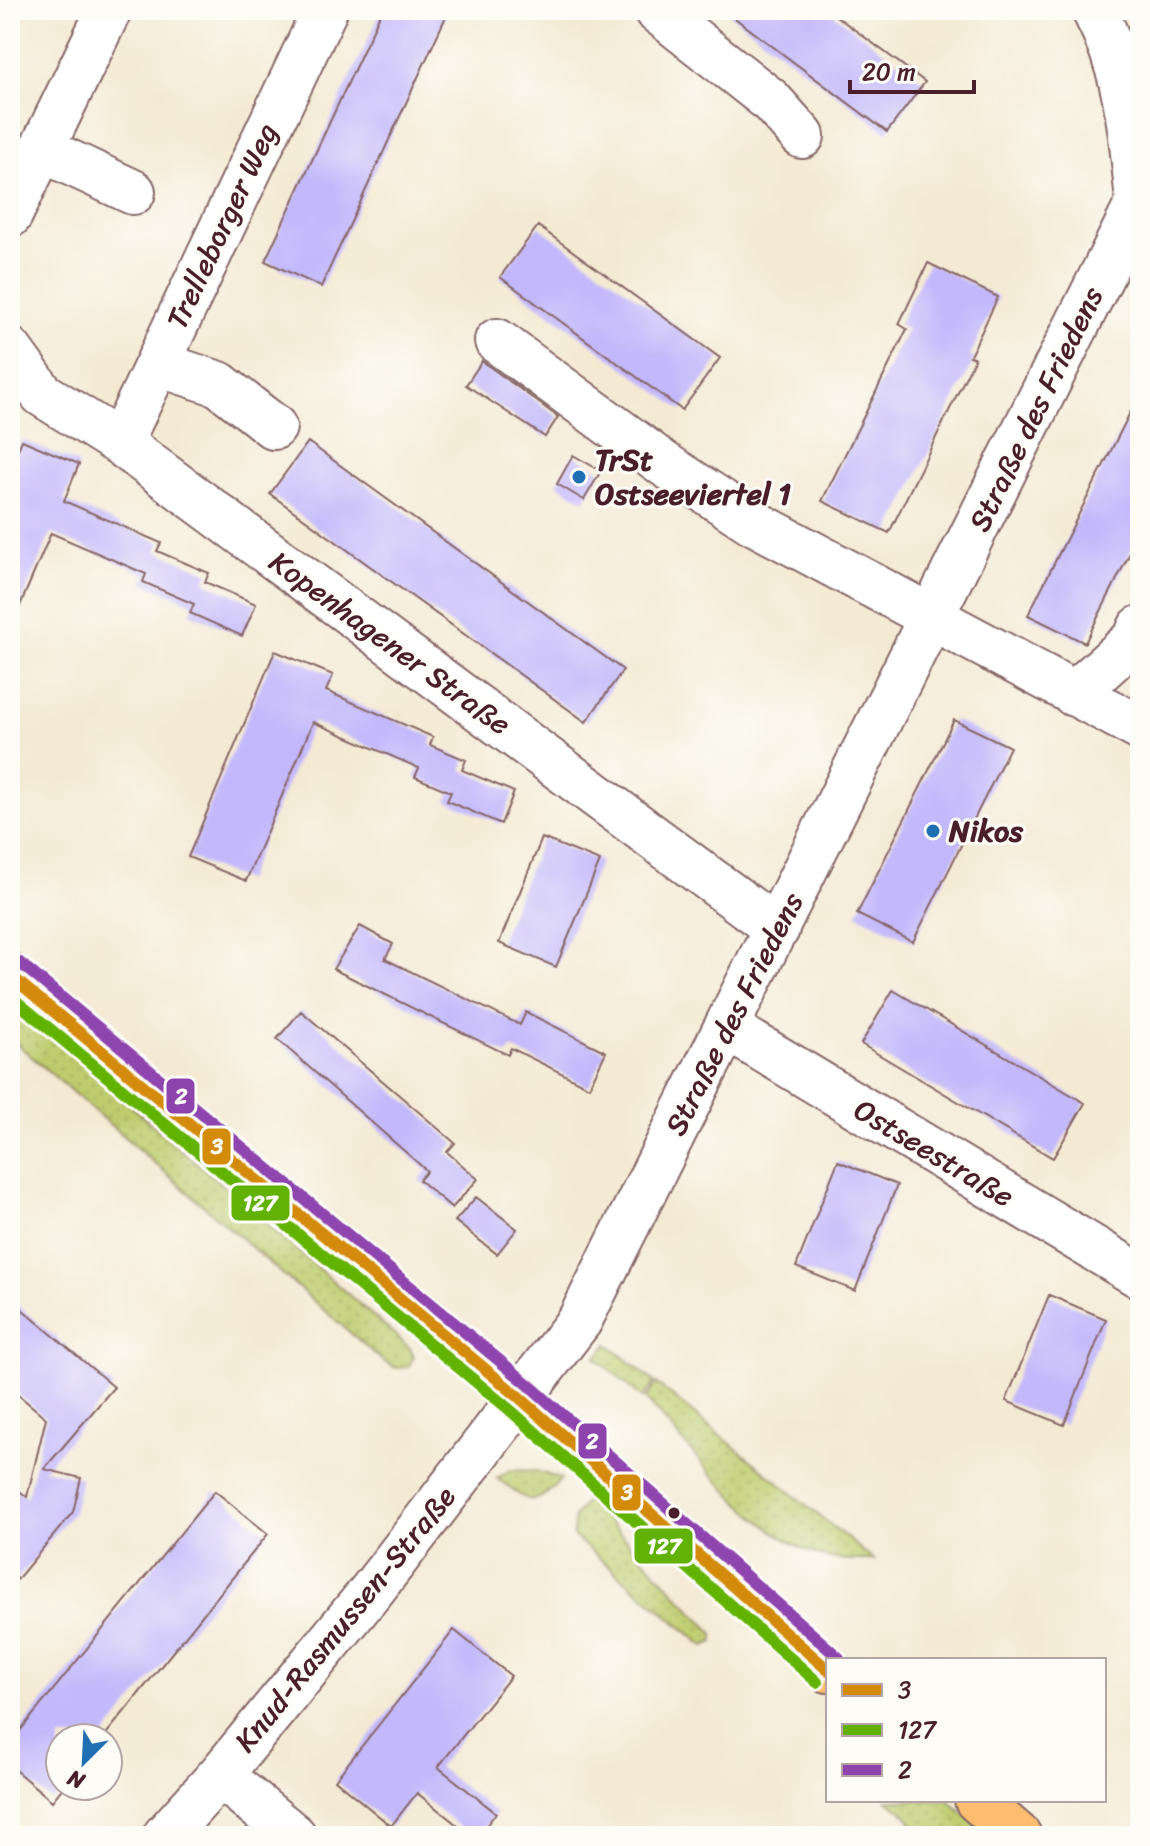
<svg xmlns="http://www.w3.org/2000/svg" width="1150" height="1846" font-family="Sriracha,sans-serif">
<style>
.green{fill:url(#green-dots);stroke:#84764c;stroke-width:2}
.building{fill:#c3b8fb}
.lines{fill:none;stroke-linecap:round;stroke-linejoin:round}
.minor-casing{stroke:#866666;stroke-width:48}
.major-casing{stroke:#866666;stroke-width:48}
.minor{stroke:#fff;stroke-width:44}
.major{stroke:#fcbd6f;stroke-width:44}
.bus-1-casing{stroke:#fdfcf7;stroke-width:18}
.bus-2-casing{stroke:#fdfcf7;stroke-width:18}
.bus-3-casing{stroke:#fdfcf7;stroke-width:18}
.bus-1{stroke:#d48b09;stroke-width:12}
.bus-2{stroke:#62b206;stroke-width:12}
.bus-3{stroke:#8e44ad;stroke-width:12}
.poi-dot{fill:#1f6fb2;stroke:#fdfcf7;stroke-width:3}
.bus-dot{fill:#4a1f2b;stroke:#fdfcf7;stroke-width:3}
.labels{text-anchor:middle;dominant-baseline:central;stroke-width:6;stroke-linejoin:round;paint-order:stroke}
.street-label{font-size:30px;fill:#4a1f2b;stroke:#fdfcf7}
.poi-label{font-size:30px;font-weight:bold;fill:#4a1f2b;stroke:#fdfcf7;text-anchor:start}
.line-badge{stroke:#fdfcf7;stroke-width:3}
.badge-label{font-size:22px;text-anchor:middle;font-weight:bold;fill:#fff}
</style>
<defs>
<pattern id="green-dots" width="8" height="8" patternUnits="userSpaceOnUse" patternTransform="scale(2)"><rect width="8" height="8" fill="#becc6e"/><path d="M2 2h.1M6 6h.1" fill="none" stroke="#a5af5f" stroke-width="1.8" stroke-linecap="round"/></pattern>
</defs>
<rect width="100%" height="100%" fill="#fdfcf7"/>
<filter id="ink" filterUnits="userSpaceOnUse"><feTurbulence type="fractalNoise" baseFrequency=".0125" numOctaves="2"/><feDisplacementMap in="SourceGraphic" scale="16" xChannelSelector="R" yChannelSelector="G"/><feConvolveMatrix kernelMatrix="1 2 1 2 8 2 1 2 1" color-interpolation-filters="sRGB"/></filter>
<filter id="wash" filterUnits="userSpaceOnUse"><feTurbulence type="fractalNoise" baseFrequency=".006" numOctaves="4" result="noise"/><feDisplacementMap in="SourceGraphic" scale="32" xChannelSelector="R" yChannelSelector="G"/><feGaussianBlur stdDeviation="1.8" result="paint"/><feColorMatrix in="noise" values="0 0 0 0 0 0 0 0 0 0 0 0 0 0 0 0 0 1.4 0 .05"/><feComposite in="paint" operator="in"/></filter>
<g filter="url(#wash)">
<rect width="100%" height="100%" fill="#f4ead4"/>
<path class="green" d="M10,1001L410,1348L414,1357L408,1367L396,1368L384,1362L10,1038Z
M608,1344L654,1382L643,1398L596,1358Z
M656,1383L874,1560C856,1560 837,1561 819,1555C753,1534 691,1449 646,1399Z
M511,1470L536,1471L561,1479C534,1510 527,1502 497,1478Z
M588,1499L714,1634V1642L704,1646L573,1536L574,1517Z
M887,1800H948L989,1836H921L906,1815Z"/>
<g id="blocks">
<path class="building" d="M382,10H449L321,287L265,261Z
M724,10H828L925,82L887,132Z
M538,226L720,358L682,410L500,277Z
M928,263L998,297L970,356L975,358L889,533L822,501L907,329L899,324Z
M482,361L558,417L545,437L466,385Z
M1140,393V533L1085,643L1028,615Z
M22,440L79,464L64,501L161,543L157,551L209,573L205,582L256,604L242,636L190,613L194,604L143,582L146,574L51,533L10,629V468Z
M308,442L623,670L586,722L270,494Z
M573,455L601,471L584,500L557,484Z
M275,651L333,675L326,691L433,737L430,745L466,760L462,770L514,792L501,824L447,801L451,792L415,777L419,768L313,722L246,881L188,857Z
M954,720L1010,747L913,942L857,914Z
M542,838L600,861L556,967L499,943Z
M360,926L393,944L385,959L520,1025L526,1012L606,1052L589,1087L511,1048L508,1055L333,969Z
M893,990L1085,1103L1053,1158L861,1044Z
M301,1011L455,1143L447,1152L478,1179L452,1208L419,1180L427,1171L277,1039Z
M838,1161L897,1185L855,1291L796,1267Z
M476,1197L517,1229L497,1254L455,1221Z
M1049,1295L1106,1319L1064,1425L1006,1401Z
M10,1299L114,1387L44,1469L81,1478L73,1512L10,1588V1483L27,1497L46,1418L10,1388Z
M215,1491L268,1534L103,1738H60V1786H64L52,1801L10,1766V1743Z
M454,1630L511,1676L438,1767L496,1813L478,1836H471L417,1793L391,1826L335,1780Z"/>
</g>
</g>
<g filter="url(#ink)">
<use href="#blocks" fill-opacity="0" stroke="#866666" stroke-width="2"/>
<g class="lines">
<g class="minor-casing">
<path id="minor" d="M656,10L770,100L802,136
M1094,10C1128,74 1131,132 1138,202
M41,149L133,192
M10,215L109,10
M497,341L664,464L751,521L1140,728
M10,350L42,394L120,443L777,929
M158,364L219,384L274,427
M120,443L325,10
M1074,694L1136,638L1140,628
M727,1028L1140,1276
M220,1775L294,1836
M165,1836L220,1775L373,1589L580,1320L1140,199"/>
</g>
<g class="major-casing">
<path id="major" d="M10,975L520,1398L828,1670
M977,1800L1019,1836"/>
</g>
<use href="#minor" class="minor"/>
<use href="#major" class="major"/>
<g class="bus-1-casing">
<path id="bus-1" d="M10,975L520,1398L828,1670"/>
</g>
<g class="bus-2-casing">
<path id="bus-2" d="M10,996L510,1410L817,1682"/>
</g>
<g class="bus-3-casing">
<path id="bus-3" d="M20,963L530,1386L839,1658"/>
</g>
<use href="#bus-1" class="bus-1"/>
<use href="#bus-2" class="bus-2"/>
<use href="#bus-3" class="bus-3"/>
</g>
</g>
<g class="poi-dot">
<circle cx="579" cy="477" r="8"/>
<circle cx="933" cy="831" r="8"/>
</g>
<circle class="bus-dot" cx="674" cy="1513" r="7"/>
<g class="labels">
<g class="street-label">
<text transform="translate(222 226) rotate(-65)">Trelleborger Weg</text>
<text transform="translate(1036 409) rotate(-64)">Straße des Friedens</text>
<text transform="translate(390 643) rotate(36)">Kopenhagener Straße</text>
<text transform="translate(734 1014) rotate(-63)">Straße des Friedens</text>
<text transform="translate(934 1153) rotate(31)">Ostseestraße</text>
<text transform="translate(345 1619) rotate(-51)">Knud-Rasmussen-Straße</text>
</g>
<g class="poi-label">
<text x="595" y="460">TrSt<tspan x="595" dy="34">Ostseeviertel 1</tspan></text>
<text x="949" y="831">Nikos</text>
</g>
</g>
<g class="line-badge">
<rect x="165" y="1077" width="31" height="38" rx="8" fill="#8e44ad"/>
<rect x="201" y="1127" width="31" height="39" rx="8" fill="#d48b09"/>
<rect x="230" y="1184" width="61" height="38" rx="8" fill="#62b206"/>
<rect x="577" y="1422" width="31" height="38" rx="8" fill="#8e44ad"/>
<rect x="611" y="1473" width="31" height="39" rx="8" fill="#d48b09"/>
<rect x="633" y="1527" width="61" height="38" rx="8" fill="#62b206"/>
</g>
<g class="badge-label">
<text x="181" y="1104">2</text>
<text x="217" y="1154">3</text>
<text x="260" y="1211">127</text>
<text x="592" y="1449">2</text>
<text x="627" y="1500">3</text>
<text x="664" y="1554">127</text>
</g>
<rect width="1150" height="1846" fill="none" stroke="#fdfcf7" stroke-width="40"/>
<rect x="826" y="1658" width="280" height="144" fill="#fdfcf7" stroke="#b5a4a5" stroke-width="2"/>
<rect x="842" y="1684" width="40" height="12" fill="#d48b09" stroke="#b5a4a5" stroke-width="2"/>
<text x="898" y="1698" font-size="24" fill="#4a1f2b">3</text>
<rect x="842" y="1724" width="40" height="12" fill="#62b206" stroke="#b5a4a5" stroke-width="2"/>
<text x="898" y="1738" font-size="24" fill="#4a1f2b">127</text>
<rect x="842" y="1764" width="40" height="12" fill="#8e44ad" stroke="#b5a4a5" stroke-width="2"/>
<text x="898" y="1778" font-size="24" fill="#4a1f2b">2</text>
<g transform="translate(84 1762) rotate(204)"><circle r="38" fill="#fdfcf7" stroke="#b5a4a5" stroke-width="2"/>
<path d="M0-6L14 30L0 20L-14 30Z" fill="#1f6fb2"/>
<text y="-12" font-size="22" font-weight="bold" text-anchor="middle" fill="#4a1f2b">N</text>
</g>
<path d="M850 80v12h124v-12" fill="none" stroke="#4a1f2b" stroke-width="4"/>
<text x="862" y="80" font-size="24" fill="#4a1f2b" stroke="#fdfcf7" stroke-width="6" paint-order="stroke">20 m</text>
</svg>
